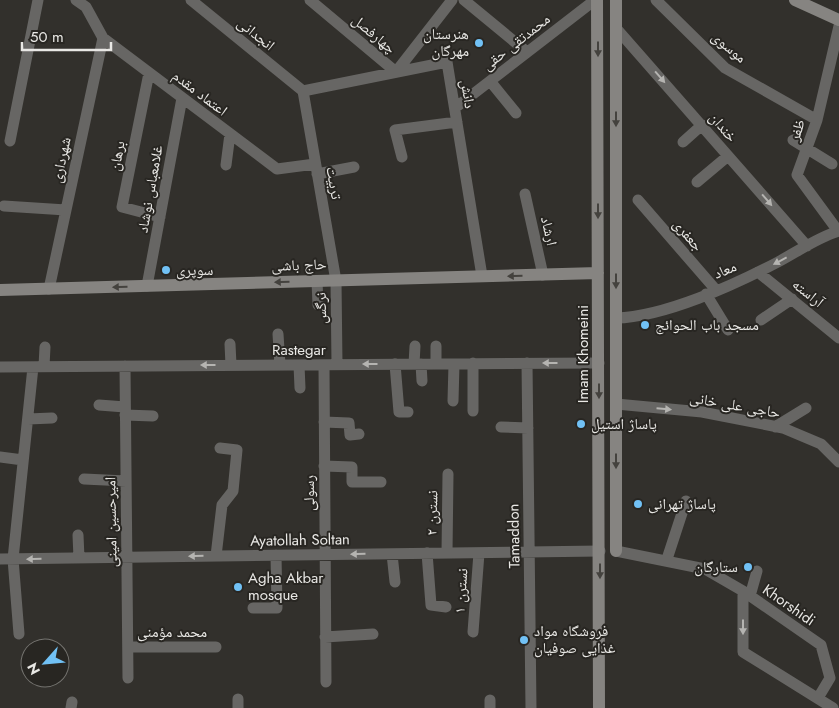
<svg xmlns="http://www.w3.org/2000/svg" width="839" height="708" font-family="Jost,'Noto Naskh Arabic',sans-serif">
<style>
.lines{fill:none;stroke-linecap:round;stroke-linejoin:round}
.street{stroke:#676664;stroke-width:11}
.secondary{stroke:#868481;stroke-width:12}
.oneway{fill:#44423e}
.oneway2{fill:#b5b4b1}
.poi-dot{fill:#71c1f5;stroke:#282622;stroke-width:2}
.labels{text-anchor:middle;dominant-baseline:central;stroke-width:4;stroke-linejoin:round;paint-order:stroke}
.street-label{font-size:15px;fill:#e9e8e5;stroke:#282622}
.poi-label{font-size:15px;fill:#e9e8e5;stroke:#282622;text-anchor:start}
</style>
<rect width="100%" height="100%" fill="#32302c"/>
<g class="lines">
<path class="street" d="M76,0L86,7L103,38L277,169L315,164
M191,0L303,91
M310,0L396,72L452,0
M464,0L527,52
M656,0L725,68L817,120
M616,28L807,246
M149,73L122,207L160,217
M490,81L516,113
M303,91L447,62L482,276
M303,91L336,281L337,364
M455,108L595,0
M793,140L832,164
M10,141L38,0
M683,142L702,125
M402,157L395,130L457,122
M226,165L230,134
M317,174L354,167
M697,182L728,156
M525,194L543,275
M638,200L716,290
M4,206L66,210
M838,231L797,175L817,120L839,26
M758,272L839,338
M317,281L318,305
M147,286L182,98
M49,289L103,38
M706,294L728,330
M616,318C664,317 734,285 778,262C797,252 818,237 839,231
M761,320L792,299
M278,334L280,365
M230,344L231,365
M436,346V364
M473,363V411
M527,363L531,708
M395,364L399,412H408
M414,364L415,346
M421,364L422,381
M299,365L300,388
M324,365L326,682
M44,366L45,347
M125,366L128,678
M0,367L599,363
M453,401L454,364
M616,404L702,412L783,428L821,444L839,462
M99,405L125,407
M125,415L153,416
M28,419L52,418
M324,422L349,423L350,435L359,434
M501,427L528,428
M775,427L806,408
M0,457L23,460
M324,466L352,467V482H381
M84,479L126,481
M78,535L79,558
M616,551L705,569L743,591V652L833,708
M427,553L431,605L446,607
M447,553L448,474
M392,554L395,582
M216,556L222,505L233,491L237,450L220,448
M0,559L600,551
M667,559L686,501
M743,591L821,645L830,678L818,698
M750,596L757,571
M253,608H277L276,555
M473,632L479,553
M19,634L13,559L33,367
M325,637L373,634
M128,647H216
M238,699V708
M490,700V708
M71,708L72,702"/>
<path class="secondary" d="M597,0L599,708
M616,0V551
M795,0L839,20
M0,290L598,273"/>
</g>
<defs><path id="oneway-solid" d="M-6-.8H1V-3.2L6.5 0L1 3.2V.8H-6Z" transform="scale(1.25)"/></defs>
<g class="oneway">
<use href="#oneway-solid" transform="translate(598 49) rotate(90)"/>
<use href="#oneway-solid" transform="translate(616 119) rotate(90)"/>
<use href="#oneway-solid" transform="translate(598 211) rotate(90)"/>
<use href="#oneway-solid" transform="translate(515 276) rotate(178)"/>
<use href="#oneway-solid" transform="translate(616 281) rotate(90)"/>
<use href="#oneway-solid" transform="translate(282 282) rotate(178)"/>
<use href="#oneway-solid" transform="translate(120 287) rotate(178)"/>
<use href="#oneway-solid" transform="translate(599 391) rotate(90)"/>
<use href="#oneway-solid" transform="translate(616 461) rotate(90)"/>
<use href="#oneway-solid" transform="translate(600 571) rotate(90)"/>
</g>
<g class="oneway2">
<use href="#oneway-solid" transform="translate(660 77) rotate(49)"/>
<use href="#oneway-solid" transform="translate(767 200) rotate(49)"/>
<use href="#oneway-solid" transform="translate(780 261) rotate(152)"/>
<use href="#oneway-solid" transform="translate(550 363) rotate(180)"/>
<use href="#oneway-solid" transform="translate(370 364) rotate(180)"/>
<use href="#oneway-solid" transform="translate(208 365) rotate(180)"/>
<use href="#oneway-solid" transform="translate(664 409) rotate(5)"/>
<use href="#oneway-solid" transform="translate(358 554) rotate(179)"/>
<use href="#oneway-solid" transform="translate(196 556) rotate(179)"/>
<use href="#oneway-solid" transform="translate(34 559) rotate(179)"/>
<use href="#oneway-solid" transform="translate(743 627) rotate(90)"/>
</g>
<g class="poi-dot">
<circle cx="479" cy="43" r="5"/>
<circle cx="166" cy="270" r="5"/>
<circle cx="645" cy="325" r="5"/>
<circle cx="581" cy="424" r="5"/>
<circle cx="638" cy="504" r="5"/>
<circle cx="748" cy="567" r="5"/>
<circle cx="238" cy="587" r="5"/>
<circle cx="524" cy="640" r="5"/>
</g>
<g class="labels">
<g class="street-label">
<text transform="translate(256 34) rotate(39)">انجدانی</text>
<text transform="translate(374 34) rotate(40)">چهارفصل</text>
<text transform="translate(516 42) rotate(-38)">محمدتقی حقی</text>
<text transform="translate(729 47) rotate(40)">موسوی</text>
<text transform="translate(200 93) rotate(37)">اعتماد مقدم</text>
<text transform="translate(468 94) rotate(81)">دانش</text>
<text transform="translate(723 127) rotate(49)">خندان</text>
<text transform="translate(797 130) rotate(-71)">ظفر</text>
<text transform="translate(117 156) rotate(-79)">برهان</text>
<text transform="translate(61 160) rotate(-78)">شهرداری</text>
<text transform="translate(334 183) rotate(80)">تربیت</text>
<text transform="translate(150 189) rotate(-80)">غلامعباس نوشاد</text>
<text transform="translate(549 231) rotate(77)">ارشاد</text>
<text transform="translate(688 235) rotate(49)">جعفری</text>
<text transform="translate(299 265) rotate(-2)">حاج باشی</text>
<text transform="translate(725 270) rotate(-23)">معاد</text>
<text transform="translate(808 293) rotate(39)">آراسته</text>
<text transform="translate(321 308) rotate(-91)">نرگس</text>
<text x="299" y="350">Rastegar</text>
<text transform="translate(583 354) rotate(-90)">Imam Khomeini</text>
<text transform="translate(735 405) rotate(10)">حاجی علی خانی</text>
<text transform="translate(309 493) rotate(-90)">رسولی</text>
<text transform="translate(432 513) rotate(-89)">نسترن ۲</text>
<text transform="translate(111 522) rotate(-91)">امیرحسین امینی</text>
<text transform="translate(514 536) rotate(-91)">Tamaddon</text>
<text transform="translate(300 540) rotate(-1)">Ayatollah Soltan</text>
<text transform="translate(461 591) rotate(-86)">نسترن ۱</text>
<text transform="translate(789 605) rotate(35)">Khorshidi</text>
<text x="172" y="632">محمد مؤمنی</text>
</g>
<g class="poi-label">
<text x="469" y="34" text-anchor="end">هنرستان<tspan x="469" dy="17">مهرگان</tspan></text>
<text x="176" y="270">سوپری</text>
<text x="655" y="325">مسجد باب الحوائج</text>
<text x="591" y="424">پاساژ استیل</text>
<text x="648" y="504">پاساژ تهرانی</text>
<text x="738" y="567" text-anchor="end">ستارگان</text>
<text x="248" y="578">Agha Akbar<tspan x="248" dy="17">mosque</tspan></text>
<text x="534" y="631">فروشگاه مواد<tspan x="534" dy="17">غذایی صوفیان</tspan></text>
</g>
</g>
<g transform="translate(45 663) rotate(243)"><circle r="24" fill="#282622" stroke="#757470"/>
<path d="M0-4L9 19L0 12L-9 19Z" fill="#71c1f5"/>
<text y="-8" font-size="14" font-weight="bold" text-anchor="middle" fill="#e9e8e5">N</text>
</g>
<path d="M22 42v8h89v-8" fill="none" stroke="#e9e8e5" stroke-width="2.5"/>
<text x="30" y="42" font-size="15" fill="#e9e8e5" stroke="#282622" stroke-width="4" paint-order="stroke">50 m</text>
</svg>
